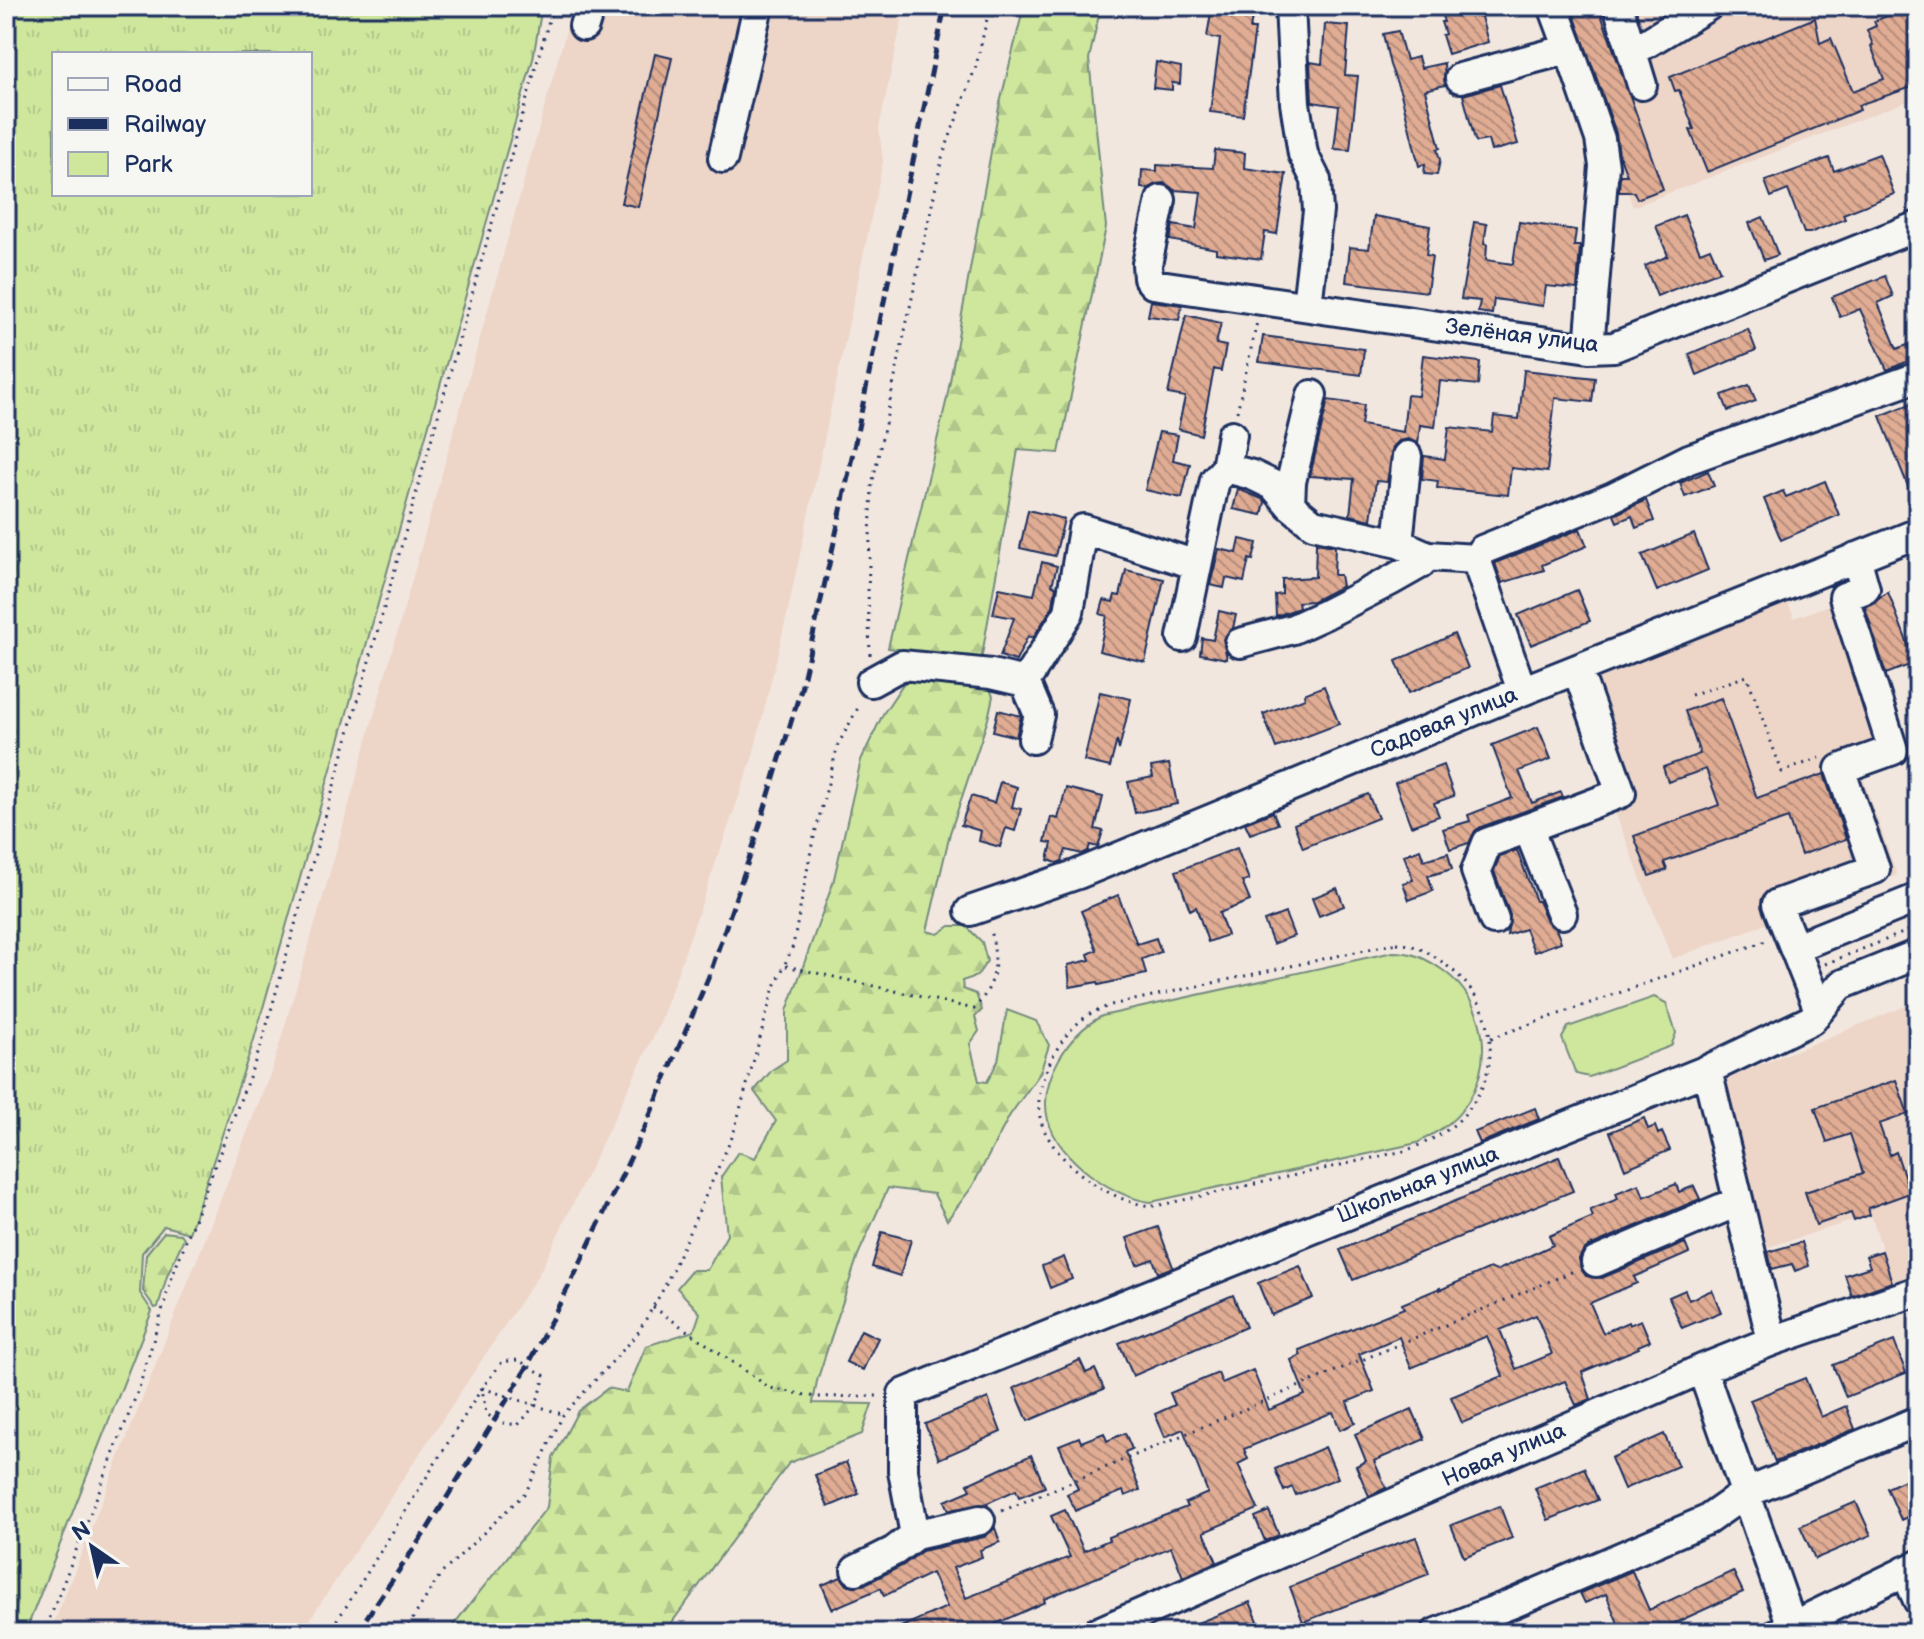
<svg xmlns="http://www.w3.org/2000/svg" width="1924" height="1639" font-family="'Balsamiq Sans',sans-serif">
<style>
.built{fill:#edd5c8}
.grass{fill:url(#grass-tufts);stroke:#748b7e;stroke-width:2;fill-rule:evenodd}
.forest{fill:url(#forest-firs);stroke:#748b7e;stroke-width:2}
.green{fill:#cee79d;stroke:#748b7e;stroke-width:2}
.building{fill:url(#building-back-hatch);stroke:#1b2f5e;stroke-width:2;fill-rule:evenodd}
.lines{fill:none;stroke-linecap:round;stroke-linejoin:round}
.minor-casing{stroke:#1b2f5e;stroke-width:34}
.path{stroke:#1b2f5e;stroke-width:3;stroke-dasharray:2 6;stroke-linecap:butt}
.minor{stroke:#f6f6f2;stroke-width:28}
.rail{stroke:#1b2f5e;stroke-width:5;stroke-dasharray:12 6;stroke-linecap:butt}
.labels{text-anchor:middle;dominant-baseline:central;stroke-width:6;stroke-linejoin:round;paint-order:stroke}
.street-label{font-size:22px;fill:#1b2f5e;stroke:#f6f6f2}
</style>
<defs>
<pattern id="grass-tufts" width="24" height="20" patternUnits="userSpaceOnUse" patternTransform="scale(2)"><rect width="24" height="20" fill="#cee79d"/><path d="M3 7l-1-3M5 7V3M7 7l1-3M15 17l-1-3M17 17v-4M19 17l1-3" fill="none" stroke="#b0c68a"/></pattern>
<pattern id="forest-firs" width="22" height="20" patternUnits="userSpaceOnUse" patternTransform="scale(2)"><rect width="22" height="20" fill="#cee79d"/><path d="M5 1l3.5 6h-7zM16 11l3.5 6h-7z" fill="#b0c68a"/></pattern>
<pattern id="building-back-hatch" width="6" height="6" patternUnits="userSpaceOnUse" patternTransform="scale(2)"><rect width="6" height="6" fill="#e0ac93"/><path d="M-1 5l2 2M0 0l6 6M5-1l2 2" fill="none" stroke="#b58c7b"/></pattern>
</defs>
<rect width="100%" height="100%" fill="#f2e7df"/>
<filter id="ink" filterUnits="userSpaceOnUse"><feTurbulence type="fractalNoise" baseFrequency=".0125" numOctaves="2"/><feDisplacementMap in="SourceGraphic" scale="16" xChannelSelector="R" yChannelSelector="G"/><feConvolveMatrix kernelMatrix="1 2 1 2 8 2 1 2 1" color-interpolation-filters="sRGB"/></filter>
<g filter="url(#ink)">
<path class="built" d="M573,6H905L879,128L883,162L787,615L753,756L660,1023L540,1272L301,1633H50L272,1069L323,897Z
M1558,6H1918V97L1633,207Z
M1837,602L1880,744L1855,755L1897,875L1672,959L1604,784L1594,679L1788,603L1794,618Z
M1918,1001V1277L1894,1284L1871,1215L1762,1249L1718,1082Z"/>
<path class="grass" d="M6,6H542L533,59L253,1043L189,1233L164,1226L142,1253L140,1293L152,1311L25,1633H6ZM54,54H310V194H54Z"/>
<path class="forest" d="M1024,6H1101L1089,59L1106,227L1059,453L1018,450L981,661L888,648L947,398L999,107Z
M933,666L984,675L993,696L988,719L950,833L927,931L938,934L950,926H966L982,942L987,961L977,976L962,981L963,989L976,994L982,1010L975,1017L979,1031L970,1044L979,1081L987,1082L998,1061L1007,1010L1036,1021L1049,1045L1040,1073L1010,1115L972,1187L947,1220L934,1194L888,1188L858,1255L817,1381L813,1403L872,1404L862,1434L789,1463L664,1633H447L547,1507L553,1458L578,1411L608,1388L627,1392L646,1346L694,1331L700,1313L677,1288L692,1270H707L727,1235L721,1177L738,1152L755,1158L776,1121L754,1091L772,1070L787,1060V1011L833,883L861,760L883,714L903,684Z
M164,1232L181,1234L184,1238L167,1276L158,1307L155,1308L143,1291L146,1254Z"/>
<path class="green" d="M1393,952C1414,952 1427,959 1444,971C1488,1003 1496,1067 1462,1110C1451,1125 1433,1134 1417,1143L1151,1202C1113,1198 1058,1158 1048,1120C1038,1081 1068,1034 1102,1016Z
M1654,997L1666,1003L1676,1033L1671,1046L1589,1077L1576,1074L1562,1038L1568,1027Z"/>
<path class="building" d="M1212,6H1254L1250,29H1255L1243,116L1210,112L1220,39L1207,37Z
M1439,6H1478L1488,42L1448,54L1442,35L1445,34L1441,22H1444Z
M1571,6H1598L1663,189L1637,199L1634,192H1619L1620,175H1627L1619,154L1616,133Z
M1913,6H1918V85L1858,105L1860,110L1707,172L1690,130L1694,129L1679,90L1675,91L1670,77L1815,18L1820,43L1831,38L1853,91L1884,79L1871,46L1873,45L1867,30L1876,26L1874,21Z
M1325,24L1349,26L1345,75L1358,76L1350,150L1334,149L1339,106L1312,102L1310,62L1322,64Z
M1398,31L1406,60L1418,57L1421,68L1444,63L1445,85L1425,90L1440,148L1437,149L1440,160L1437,175L1424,174L1425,164L1419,166L1401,94L1390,65L1383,34Z
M655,54L672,58L638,207L621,203Z
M1156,62L1181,67L1180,84L1172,83V90L1153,88Z
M1500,85L1518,144L1491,151L1488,140L1477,142L1475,140L1463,95Z
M1215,150L1245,153L1244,168L1286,174L1277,234L1265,232L1261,259L1216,253V249L1170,240L1173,225L1196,229L1201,192L1174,190L1164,183L1155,184L1148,189L1141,188L1142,170L1157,171V165L1213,168Z
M1879,154L1894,194L1843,214L1845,219L1810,233H1804L1788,190L1771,197L1765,181L1829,158L1834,171Z
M1684,215L1700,252L1710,248L1720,271L1657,296L1645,266L1668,256L1656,226Z
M1374,216L1430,226L1426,255L1432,256L1427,292L1346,282L1350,247L1369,249Z
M1763,217L1778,255L1764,260L1749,223Z
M1474,222L1487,224L1484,243L1487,244L1486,260L1513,264L1519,222L1576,230L1574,246H1580L1577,289L1546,286L1543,306L1494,299L1492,314L1478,312L1480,301L1461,299Z
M1885,276L1893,296L1878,303L1897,349L1918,341V357L1887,370L1860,309L1840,317L1832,297Z
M1151,301L1182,305L1179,320L1148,316Z
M1186,315L1221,323L1216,344L1226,346L1221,371L1214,369L1201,435L1178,429L1185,397L1168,394Z
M1748,329L1756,350L1697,375L1689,354Z
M1263,336L1364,349L1361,375L1259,362Z
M1423,355L1480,362L1478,385L1440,381L1435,427L1420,425L1418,444L1408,439L1399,441L1393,447L1387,482L1376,481L1371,520L1350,515L1354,479L1310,476L1328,400L1364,405L1361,425L1403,432L1407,395L1418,396Z
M1524,370L1595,378L1592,402L1555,398L1547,472L1511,468L1508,495L1437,488L1438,481L1422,479L1424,456L1445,459L1449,427L1492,432L1494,416L1519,419Z
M1749,385L1756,401L1728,411L1722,395Z
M1918,401V509H1917L1880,416Z
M1159,432L1178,435L1173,460L1190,464L1182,498L1145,490Z
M1708,471L1714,486L1685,497L1680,483Z
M1825,481L1839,515L1781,540L1764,499L1783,491L1786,497Z
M1238,489L1262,499L1265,502L1262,515L1233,509Z
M1646,500L1654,521L1636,528L1632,516L1617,522L1614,515Z
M1028,510L1064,519L1055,556L1020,548Z
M1580,529L1587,546L1542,565L1544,570L1502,583L1495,563Z
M1694,534L1708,570L1657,591L1642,555Z
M1240,539L1257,543L1253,560L1249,559L1244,582L1226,578L1224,588L1210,585L1219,549L1237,553Z
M1316,543L1335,546L1334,575H1340L1342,586L1313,601L1298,602L1299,608L1276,616L1275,595L1282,594V579L1315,577Z
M1042,562L1057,566L1052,585L1056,586L1053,606L1033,638L1028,636L1016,661L1000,656L1014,618L993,614L999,588L1034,595Z
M1126,570L1164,579L1145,662L1099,651L1107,616L1100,614L1104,600L1113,602L1115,595L1120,596Z
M1577,590L1590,621L1531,645L1518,615Z
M1888,592L1915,663L1886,674L1865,607Z
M1219,611L1236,615L1233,628L1223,639L1227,659L1200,654L1202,638L1213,640Z
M1454,634L1468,668L1409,693L1396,661Z
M1324,686L1339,724L1276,748L1263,714L1305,698L1304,694Z
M1100,692L1131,699L1119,750L1117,740L1110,767L1084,761Z
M1721,698L1757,798L1824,774L1846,839L1801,855L1788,818L1664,862L1667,870L1649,876L1634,836L1719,805L1706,769L1668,782L1663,767L1700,754L1685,711Z
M998,710L1021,716L1016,737L993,731Z
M1538,727L1551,759L1519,771L1532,803L1561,792L1563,797L1481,827L1475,831L1469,843L1450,849L1443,829L1470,821L1468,815L1512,798L1492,745Z
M1169,764L1177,804L1135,813L1128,782L1153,777L1151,767Z
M1443,765L1454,796L1434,803L1439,816L1411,826L1395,783Z
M1000,782L1017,787L1012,807L1021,809L1015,831L1006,828L1000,847L979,841L981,831L961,825L971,796L994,803Z
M1066,788L1103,797L1095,829L1103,831L1098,847L1090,845L1088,851L1082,854L1066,850L1062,861L1057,863L1048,860L1052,843L1045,842L1051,817L1058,819Z
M1368,794L1378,818L1303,848L1294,824Z
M1273,812L1278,824L1250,834L1245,823Z
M1237,848L1249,880L1242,882L1250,901L1219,913L1227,935L1208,942L1196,907L1190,910L1176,871Z
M1420,849L1424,860L1448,853L1452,869L1428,876L1433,891L1409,900L1403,883L1413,880L1404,855Z
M1517,850L1536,901H1538L1547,921L1556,929L1561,942L1534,952L1525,929L1507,935L1510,915L1494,871L1500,856Z
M1337,888L1344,906L1319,916L1312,898Z
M1118,895L1137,944L1156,938L1161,952L1142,959L1146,974L1099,985L1098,982L1070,987L1068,965L1090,960L1088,954L1097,950L1081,911Z
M1285,913L1294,936L1273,944L1264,921Z
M1896,1080L1908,1114L1879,1124L1890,1155L1896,1152L1910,1193L1868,1208L1870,1215L1854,1221L1851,1213L1816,1225L1805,1192L1863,1173L1850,1134L1827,1142L1815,1108Z
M1535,1108L1539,1119L1480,1143L1475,1132Z
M1644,1118L1648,1129L1655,1126L1658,1134L1662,1132L1670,1150L1625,1169L1610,1132Z
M1559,1157L1573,1191L1353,1280L1340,1250Z
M1639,1184L1644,1197L1676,1184L1679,1192L1694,1186L1700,1199L1589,1246L1583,1251L1579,1259L1581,1269L1586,1276L1602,1278L1685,1243L1689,1253L1634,1277L1637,1283L1590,1303L1603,1333L1628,1322L1629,1325L1641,1320L1650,1341L1638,1346L1639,1348L1582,1372L1591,1399L1576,1405L1565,1381L1462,1423L1451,1397L1503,1376L1487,1336L1411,1368L1399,1337L1359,1354L1374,1391L1347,1402L1355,1423L1340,1430L1333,1412L1244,1449L1248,1459L1238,1464L1258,1509L1204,1532L1217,1562L1183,1577L1171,1547L1044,1599L1045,1602L975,1633H887L947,1607L932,1573L884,1596L881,1588L832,1609L822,1585L841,1577L847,1585H863L902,1566L922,1551L984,1537L995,1528L1000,1542L980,1550L982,1557L953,1568L966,1598L1070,1557L1051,1516L1065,1510L1084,1551L1109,1540L1108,1537L1187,1507L1185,1503L1208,1493L1183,1429L1165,1437L1155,1414L1175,1405L1170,1393L1218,1373L1222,1383L1253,1370L1269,1410L1305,1395L1291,1360L1301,1355L1299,1350L1404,1308L1402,1304L1440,1288V1290L1490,1268L1496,1271L1553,1245L1549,1236L1593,1217L1590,1210L1618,1199L1616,1193ZM1536,1315L1552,1354L1516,1369L1500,1330Z
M1158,1227L1173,1267L1158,1273L1153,1259L1137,1265L1127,1238Z
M882,1232L911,1240L900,1276L872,1267Z
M1802,1242L1809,1266L1795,1271L1792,1264L1772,1269L1768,1252Z
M1882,1251L1892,1282L1852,1296L1845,1275L1870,1267L1866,1256Z
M1064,1257L1072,1279L1050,1288L1042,1266Z
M1300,1266L1313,1298L1271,1315L1258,1283Z
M1685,1290L1689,1300L1712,1290L1721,1312L1682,1328L1669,1297Z
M1233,1295L1246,1327L1133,1376L1119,1343Z
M861,1330L878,1338L863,1370L846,1362Z
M1894,1341L1906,1373L1846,1397L1833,1365Z
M1080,1360L1086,1373L1095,1369L1104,1389L1028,1421L1014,1388Z
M1805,1378L1821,1417L1846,1406L1855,1429L1775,1462L1750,1400Z
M988,1398L1001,1432L939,1459L925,1424Z
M1412,1409L1425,1439L1374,1461L1386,1488L1369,1496L1356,1466L1366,1461L1355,1434Z
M1104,1433L1107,1441L1125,1433L1132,1449L1125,1452L1140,1490L1125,1496L1123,1491L1075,1511L1067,1494L1078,1489L1059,1445L1079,1437L1081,1442Z
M1664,1434L1678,1466L1624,1489L1611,1458Z
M1325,1447L1338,1478L1296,1495L1292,1487L1284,1491L1275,1469Z
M1031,1455L1045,1487L1019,1497L1016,1490L985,1504L949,1510L945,1501L971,1490L968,1484Z
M846,1462L859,1494L828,1507L815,1475Z
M1584,1468L1598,1500L1548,1520L1535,1488Z
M1918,1474V1512L1901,1520L1887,1488Z
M1856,1502L1871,1535L1815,1559L1800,1526Z
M1500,1506L1512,1538L1464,1557L1451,1525Z
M1269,1511L1279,1535L1265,1541L1255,1517Z
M1416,1537L1429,1574L1303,1622L1290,1587L1362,1558V1556Z
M1632,1571L1649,1610L1733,1571L1743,1592L1653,1633H1622L1606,1594L1585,1603L1580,1593Z
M1250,1602L1263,1633H1175V1632Z"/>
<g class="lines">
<g class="minor-casing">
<path id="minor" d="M1290,6L1295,103L1303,154L1316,180L1318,211L1307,306
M1553,6L1569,49
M1618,6L1642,85
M584,26L590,6
M1632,52L1708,6
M1460,78L1569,49L1600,139L1604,166L1589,348
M723,158L758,6
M1161,200L1147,264L1148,278L1153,284L1589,348L1614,347L1918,226
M1226,468L1252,475L1273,485L1290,505L1313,524L1398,543L1428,556L1476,559L1522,691
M1290,505L1291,482L1312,395
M1398,543L1407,456
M1476,559L1482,550L1613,497L1689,459L1918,377
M1182,637L1215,480L1226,468L1232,435
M1240,643L1293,629L1326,614L1390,581L1420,564L1428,556
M871,682L902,665L991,674L1025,682L1069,612L1083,529L1197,565
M1025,682L1039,715L1033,739
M970,911L1078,874L1522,691L1918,533
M1562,914L1528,828L1621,793L1577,669
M1494,920L1476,871L1487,843L1528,828
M1794,948L1918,898
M1819,1010L1777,904L1875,869L1840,769L1893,750L1844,597L1865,589L1856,557
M1707,1070L1772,1341
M1596,1262L1737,1202
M1702,1369L1792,1626
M915,1535L903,1471V1394L1707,1070L1811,1020L1841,985L1918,954
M856,1570L894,1551L915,1535L980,1520
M1905,1571L1918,1600
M1096,1633L1702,1369L1772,1341L1918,1291
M1436,1633L1516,1602L1707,1520L1744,1494L1918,1421
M1778,1633L1918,1565"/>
</g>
<path class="path" d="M1237,412L1257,322
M870,655L868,592L872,485L942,158L976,66L990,6
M1691,695L1747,676L1782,772L1819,758
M1397,943C1419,945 1434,955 1451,969C1500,1008 1504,1077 1458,1121C1443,1135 1424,1144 1404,1151L1156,1206C1113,1206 1049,1160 1040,1117C1033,1086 1058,1037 1083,1019C1091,1012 1101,1009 1111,1005Z
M1825,964L1918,927
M786,966L974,1009C999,980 997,964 991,928
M1491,1038L1766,941
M653,1307L770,1388L816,1397L879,1396
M482,1388L562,1414
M1002,1511L1574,1271
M44,1633L139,1388L172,1277L261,1046L553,6
M327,1633L344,1610L482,1388L502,1362L518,1360L544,1375C542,1397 533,1409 518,1425L502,1423L486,1414L482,1388
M404,1633L440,1575L526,1492L563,1415L636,1336L664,1288L733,1135L773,991L793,946L812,845L838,745L860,704"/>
<use href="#minor" class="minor"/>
<path class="rail" d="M356,1633L428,1528L526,1369L575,1274L645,1127L709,976L754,844L801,689L839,520L945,6"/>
</g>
</g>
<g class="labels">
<g class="street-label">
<text transform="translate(1522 336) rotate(7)">Зелёная улица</text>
<text transform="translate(1444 723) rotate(-22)">Садовая улица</text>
<text transform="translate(1418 1185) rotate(-22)">Школьная улица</text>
<text transform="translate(1504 1455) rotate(-23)">Новая улица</text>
</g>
</g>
<rect width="1924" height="1639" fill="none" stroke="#f6f6f2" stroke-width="32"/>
<rect x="16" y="16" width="1892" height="1607" fill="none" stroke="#1b2f5e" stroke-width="3" filter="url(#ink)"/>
<rect x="52" y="52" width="260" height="144" fill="#f6f6f2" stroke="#9ea6b7" stroke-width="2"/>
<rect x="68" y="78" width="40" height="12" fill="#f6f6f2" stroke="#9ea6b7" stroke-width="2"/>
<text x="124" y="92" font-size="24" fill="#1b2f5e">Road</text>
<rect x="68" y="118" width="40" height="12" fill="#1b2f5e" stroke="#9ea6b7" stroke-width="2"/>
<text x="124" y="132" font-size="24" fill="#1b2f5e">Railway</text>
<rect x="68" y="152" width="40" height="24" fill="#cee79d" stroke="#9ea6b7" stroke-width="2"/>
<text x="124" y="172" font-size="24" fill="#1b2f5e">Park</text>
<g transform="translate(92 1547) rotate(326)" stroke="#f6f6f2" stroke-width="6" paint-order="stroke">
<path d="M0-6L14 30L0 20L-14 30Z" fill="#1b2f5e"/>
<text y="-12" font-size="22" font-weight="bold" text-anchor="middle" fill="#1b2f5e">N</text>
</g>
</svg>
